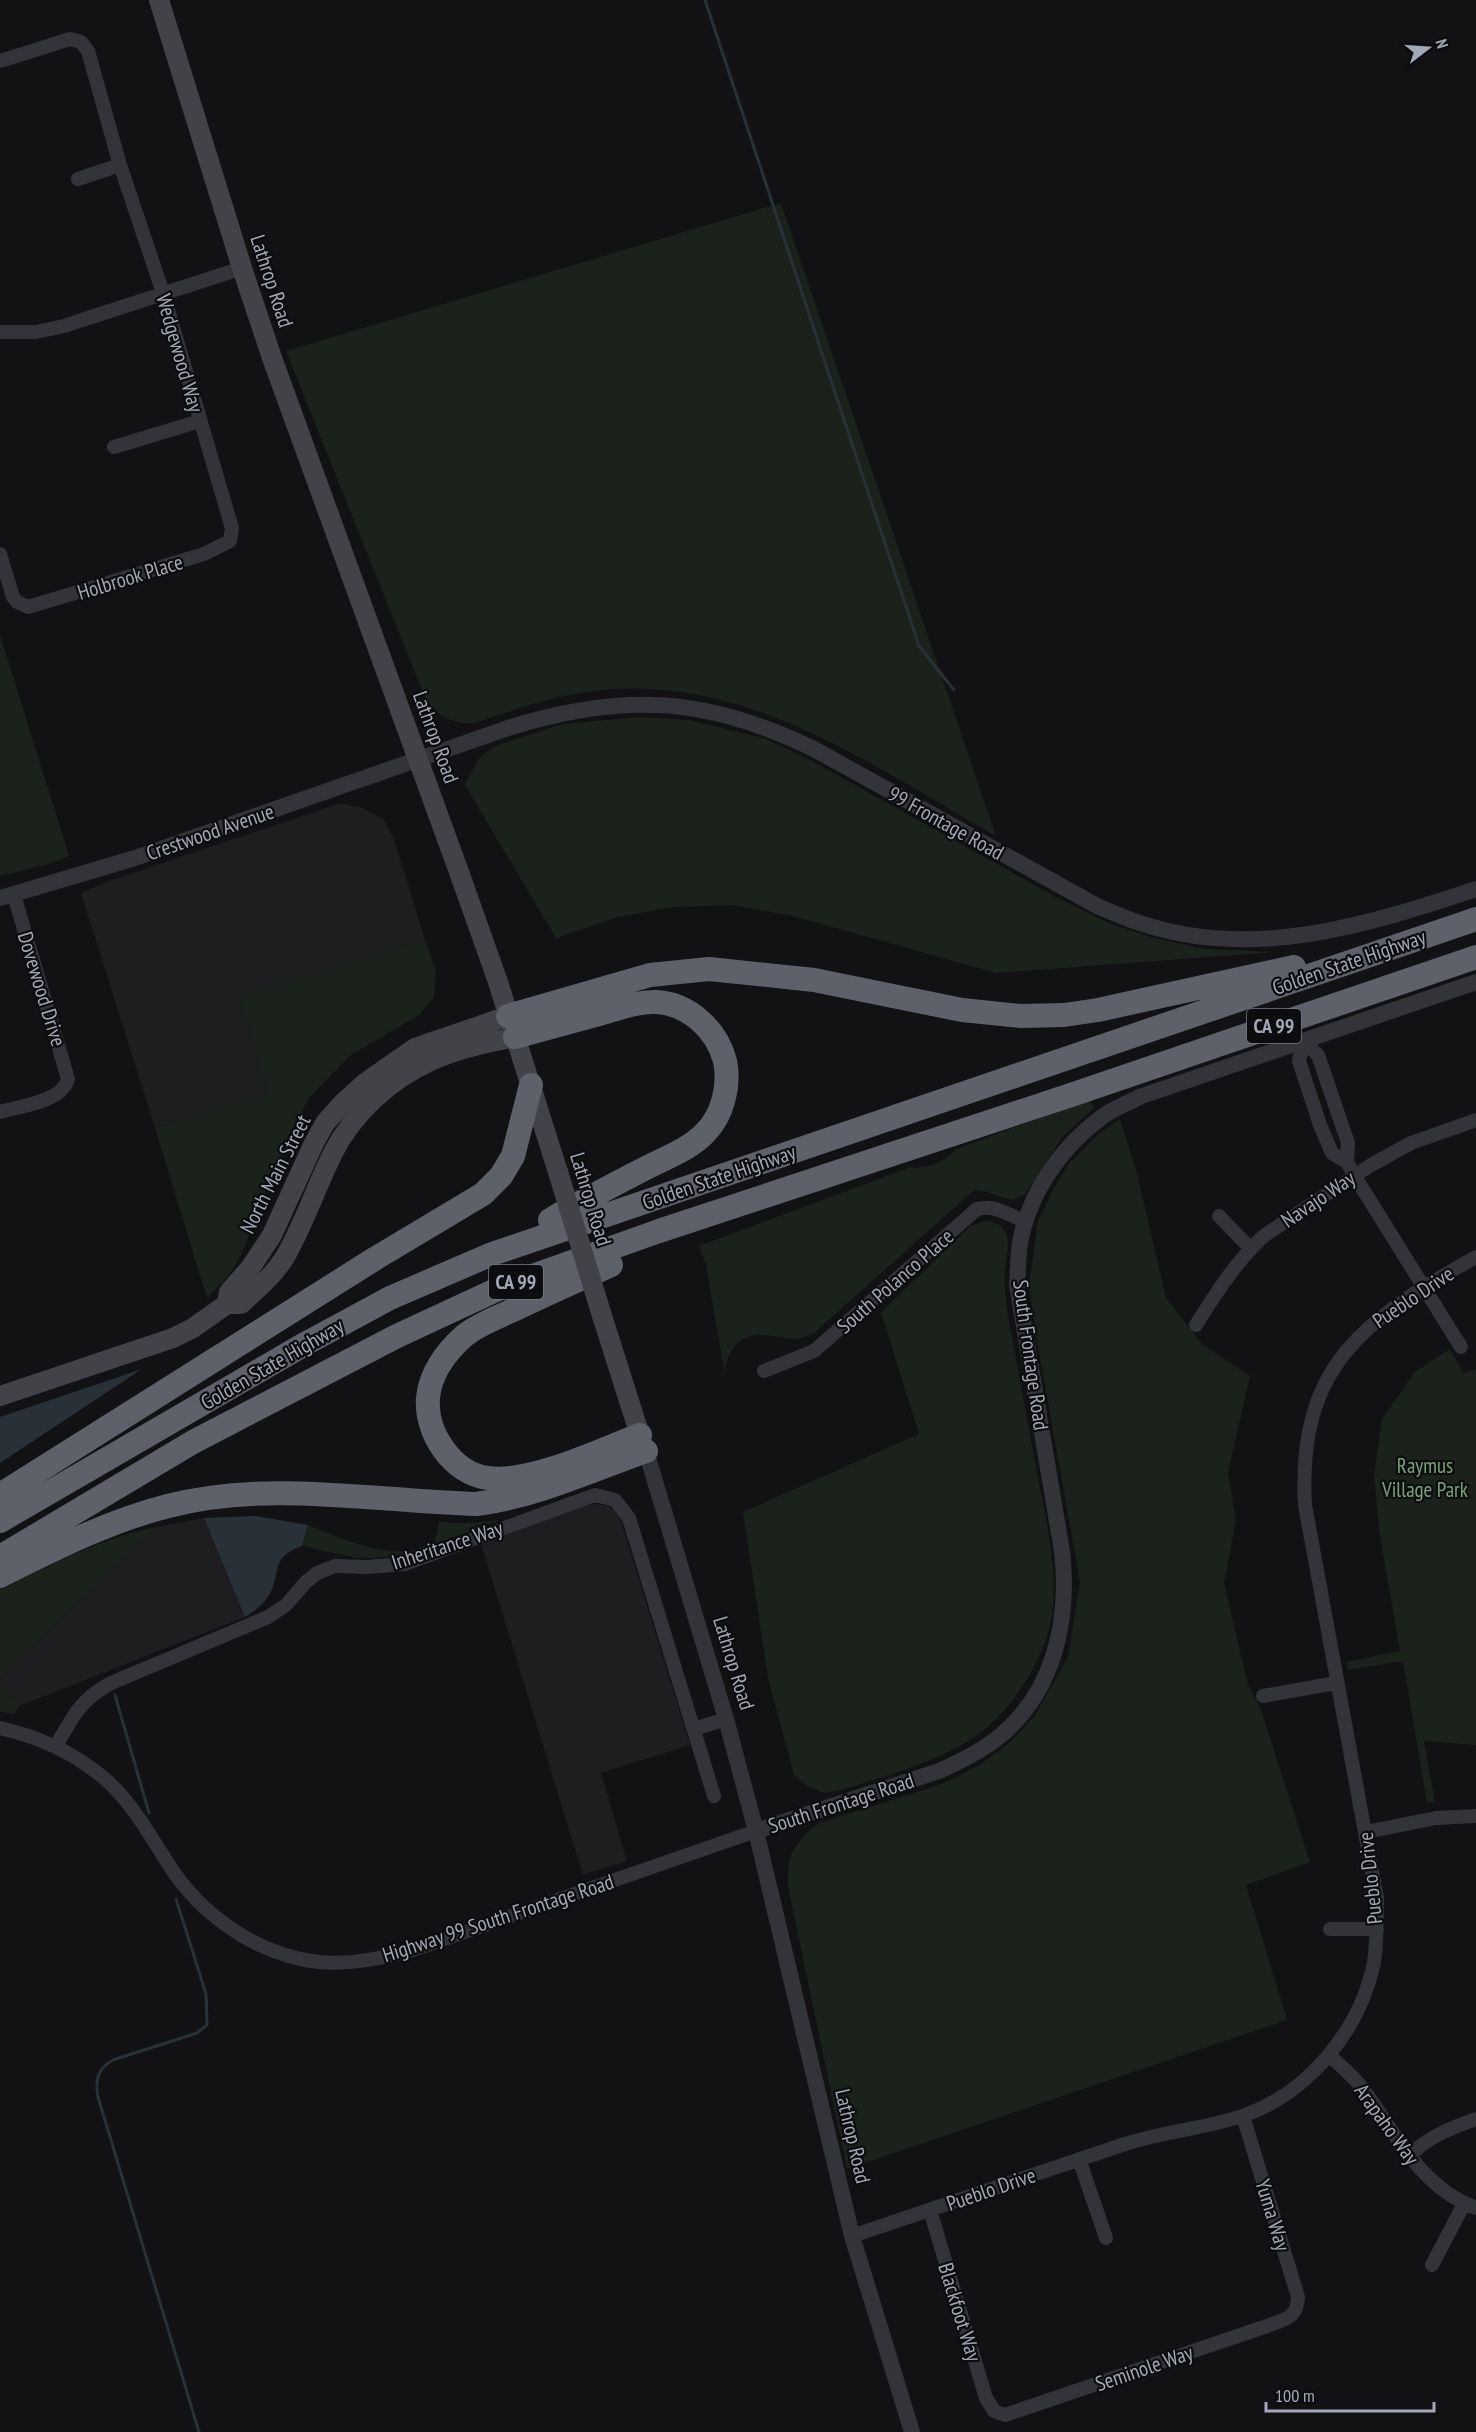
<svg xmlns="http://www.w3.org/2000/svg" width="1476" height="2432" font-family="'PT Sans Narrow',sans-serif">
<style>
.built{fill:#1e1e21}
.green{fill:#1a221b}
.water{fill:#283138}
.lines{fill:none;stroke-linecap:round;stroke-linejoin:round}
.stream{stroke:#283138;stroke-width:3}
.minor{stroke:#333439;stroke-width:14}
.tertiary{stroke:#333439;stroke-width:16}
.secondary{stroke:#414349;stroke-width:20}
.motorway{stroke:#5e616a;stroke-width:24}
.secondary-bridge{stroke:#414349;stroke-width:20}
.labels{text-anchor:middle;dominant-baseline:central;stroke-width:4.5;stroke-linejoin:round;paint-order:stroke}
.shield{fill:#0d0d0f;stroke:#757a83;stroke-width:1.5}
.shield-label{font-size:20px;font-weight:bold;fill:#a2a8b5}
.street-label{font-size:21px;fill:#a2a8b5;stroke:#0d0d0f}
.park-label{font-size:21px;fill:#78a27b;stroke:#0d0d0f}
</style>
<rect width="100%" height="100%" fill="#121214"/>
<path class="built" d="M341,803L363,808L384,820L394,839L425,940L240,997L270,1092L155,1128L81,893L112,880Z
M597,1504L608,1506L616,1512L622,1524L690,1745L601,1773L627,1861L583,1875L481,1544L585,1505Z
M204,1518L245,1617L19,1706L0,1678L156,1527Z"/>
<path class="green" d="M781,203L996,836C871,765 744,672 593,691C553,696 514,710 475,723C451,724 436,716 424,695L286,351Z
M0,635L69,856L48,864L0,876Z
M641,717L689,720L763,738L812,761L1056,897L1109,923L1150,937L1205,949L1277,952L996,973L797,917L734,905L675,907L618,917L556,938L465,785L479,758L495,746L563,724Z
M425,940L436,971L434,997L419,1015L351,1055L309,1098L286,1142L241,1255L230,1274L207,1298L155,1128L269,1092L239,997Z
M1090,1099L1094,1108L1063,1136L1027,1192C1005,1210 994,1187 973,1191L814,1333C792,1344 783,1336 762,1335C737,1334 726,1353 725,1375L706,1265L699,1246L911,1167C925,1170 946,1162 954,1150Z
M1120,1119L1136,1170L1166,1298L1202,1344L1250,1376L1228,1472L1236,1520L1224,1583L1248,1685L1260,1707L1310,1862L1246,1885L1287,2020L847,2169L788,1886C787,1854 794,1842 819,1823L933,1787L953,1779L981,1764L1010,1742L1034,1717L1068,1657L1080,1582L1036,1335L1029,1285L1038,1221L1054,1188L1070,1162L1100,1133Z
M984,1221C1017,1223 1007,1250 1005,1272C1004,1285 1006,1298 1007,1310C1017,1363 1026,1415 1036,1467C1045,1515 1063,1586 1048,1633C1035,1675 1006,1717 969,1741C929,1765 882,1777 838,1791L824,1793L807,1786L794,1775L768,1678L743,1512L919,1434L881,1312L971,1226Z
M1450,1349L1463,1373L1476,1369V1745L1424,1741L1435,1802L1427,1803L1403,1661L1348,1670L1346,1662L1400,1651L1380,1536L1374,1475L1382,1419L1415,1372Z
M500,1520L408,1554L376,1558H357L302,1546L308,1525C338,1537 375,1554 408,1551C417,1550 427,1545 435,1542L439,1522L471,1523Z
M156,1527L0,1678V1589C51,1565 101,1538 156,1527Z
M0,1678L19,1706L15,1714L0,1712Z"/>
<path class="water" d="M142,1369L0,1463V1417Z
M256,1516L308,1525L302,1546C267,1558 283,1576 267,1598C261,1607 253,1612 245,1617L204,1518Z"/>
<g class="lines">
<path class="stream" d="M705,0L919,646L954,690
M115,1695L149,1813
M176,1899L206,1994L207,2025L197,2033L113,2060C97,2069 95,2080 98,2097L199,2432"/>
<path class="minor" d="M0,61L70,39L81,42L88,51L120,165L163,293L232,528L230,541L204,554L28,607L17,602L13,597L0,554
M78,179L120,165
M0,332H36L64,326L242,268
M114,447L200,421
M1303,1041L1318,1055L1348,1143L1347,1162L1354,1175L1461,1347
M1303,1041L1299,1061L1320,1125L1332,1153L1347,1162
M0,1112C20,1106 62,1102 68,1079L14,895
M1219,1216L1250,1248
M1196,1325C1216,1293 1237,1260 1265,1235L1371,1165L1411,1143L1476,1120
M764,1371L814,1351L977,1209C995,1204 1009,1215 1026,1222
M1263,1696L1336,1683
M0,1728C40,1737 74,1752 105,1779C135,1805 153,1842 175,1874C208,1920 262,1956 319,1962C351,1965 383,1958 413,1950L756,1831
M694,1729L726,1719
M56,1746C73,1716 80,1700 111,1683L268,1617L286,1605L306,1582L317,1573L335,1566L367,1567L405,1564L595,1495L615,1500L629,1518L714,1796
M1366,1832L1436,1818L1476,1816
M1330,1929H1377
M1330,2056C1341,2066 1354,2077 1363,2089C1396,2134 1420,2187 1476,2208
M1408,2157C1428,2137 1450,2128 1476,2119
M1079,2159L1106,2238
M930,2210L986,2398L994,2411L1005,2415L1267,2326C1285,2319 1297,2319 1298,2297L1243,2116
M852,2236C942,2206 1032,2175 1122,2145C1163,2131 1205,2129 1245,2115C1310,2092 1361,2028 1374,1962C1377,1941 1377,1919 1377,1898L1305,1505C1297,1365 1365,1319 1476,1257
M1432,2265L1464,2204"/>
<path class="tertiary" d="M0,898L135,858L511,727C624,692 707,697 814,749L1099,907C1112,912 1125,918 1137,922C1252,962 1367,925 1476,889
M646,1451L726,1719L756,1831L852,2236L912,2432
M756,1831L939,1771C959,1762 978,1753 995,1740C1054,1695 1070,1621 1062,1551L1017,1285C1018,1271 1018,1257 1020,1243C1029,1193 1061,1147 1102,1117C1112,1109 1127,1104 1139,1097L1476,982"/>
<path class="secondary" d="M159,0L242,268L272,358L459,872L497,979L558,1172
M227,1304L229,1292L251,1267L272,1235L314,1143L325,1123L342,1104L365,1083L415,1048L508,1016
M603,1319L644,1448
M0,1396L173,1338L193,1328L227,1304H241C256,1290 274,1275 285,1257C304,1224 316,1187 333,1153C353,1113 391,1079 431,1061C458,1048 487,1043 515,1037"/>
<path class="motorway" d="M508,1016L650,975L709,969L814,980L962,1010L1021,1016L1064,1015L1098,1010L1294,967
M515,1037C544,1029 574,1021 603,1013C620,1008 639,1001 657,1002C689,1004 717,1030 725,1061C730,1085 723,1115 705,1133C689,1150 662,1159 642,1170C611,1186 580,1202 550,1220
M611,1265C578,1280 544,1295 511,1311C496,1318 477,1325 464,1336C446,1352 430,1374 428,1398C425,1433 453,1474 488,1478C530,1484 600,1450 640,1435
M0,1495L376,1258L483,1194L501,1176L513,1156L531,1085
M0,1521L305,1344L390,1298L492,1254L1476,919
M0,1557L193,1442L397,1336L507,1285L659,1231L1071,1095L1476,957
M0,1576C54,1549 109,1521 168,1506C268,1480 374,1501 476,1504C534,1497 590,1471 646,1451"/>
<path class="secondary-bridge" d="M558,1172L603,1319"/>
</g>
<g class="labels">
<g class="shield">
<rect x="1247" y="1009" width="54" height="34" rx="4.5"/>
<rect x="489" y="1265" width="54" height="34" rx="4.5"/>
</g>
<g class="shield-label">
<text x="1274" y="1026">CA 99</text>
<text x="516" y="1282">CA 99</text>
</g>
<g class="street-label">
<text transform="translate(272 281) rotate(72)">Lathrop Road</text>
<text transform="translate(180 353) rotate(74)">Wedgewood Way</text>
<text transform="translate(130 577) rotate(-17)">Holbrook Place</text>
<text transform="translate(436 737) rotate(70)">Lathrop Road</text>
<text transform="translate(946 823) rotate(29)">99 Frontage Road</text>
<text transform="translate(210 832) rotate(-19)">Crestwood Avenue</text>
<text transform="translate(1349 962) rotate(-19)">Golden State Highway</text>
<text transform="translate(42 989) rotate(73)">Dovewood Drive</text>
<text transform="translate(275 1174) rotate(-63)">North Main Street</text>
<text transform="translate(719 1177) rotate(-19)">Golden State Highway</text>
<text transform="translate(591 1199) rotate(73)">Lathrop Road</text>
<text transform="translate(1318 1199) rotate(-34)">Navajo Way</text>
<text transform="translate(895 1281) rotate(-41)">South Polanco Place</text>
<text transform="translate(1413 1297) rotate(-34)">Pueblo Drive</text>
<text transform="translate(1031 1355) rotate(82)">South Frontage Road</text>
<text transform="translate(272 1364) rotate(-30)">Golden State Highway</text>
<text transform="translate(447 1545) rotate(-18)">Inheritance Way</text>
<text transform="translate(734 1663) rotate(73)">Lathrop Road</text>
<text transform="translate(841 1803) rotate(-18)">South Frontage Road</text>
<text transform="translate(1370 1878) rotate(-96)">Pueblo Drive</text>
<text transform="translate(498 1918) rotate(-18)">Highway 99 South Frontage Road</text>
<text transform="translate(1387 2124) rotate(54)">Arapaho Way</text>
<text transform="translate(853 2136) rotate(77)">Lathrop Road</text>
<text transform="translate(991 2189) rotate(-19)">Pueblo Drive</text>
<text transform="translate(1273 2215) rotate(73)">Yuma Way</text>
<text transform="translate(960 2312) rotate(73)">Blackfoot Way</text>
<text transform="translate(1144 2368) rotate(-19)">Seminole Way</text>
</g>
<g class="park-label">
<text x="1425" y="1465">Raymus<tspan x="1425" dy="24">Village Park</tspan></text>
</g>
</g>
<g transform="translate(1428 48) rotate(73)" stroke="#0d0d0f" stroke-width="4.5" paint-order="stroke">
<path d="M0-4.5L10 22L0 15L-10 22Z" fill="#a2a8b5"/>
<text y="-9" font-size="16" font-weight="bold" text-anchor="middle" fill="#a2a8b5">N</text>
</g>
<path d="M1266 2402v9h168v-9" fill="none" stroke="#a2a8b5" stroke-width="3"/>
<text x="1275" y="2402" font-size="18" fill="#a2a8b5" stroke="#0d0d0f" stroke-width="4.5" paint-order="stroke">100 m</text>
</svg>
